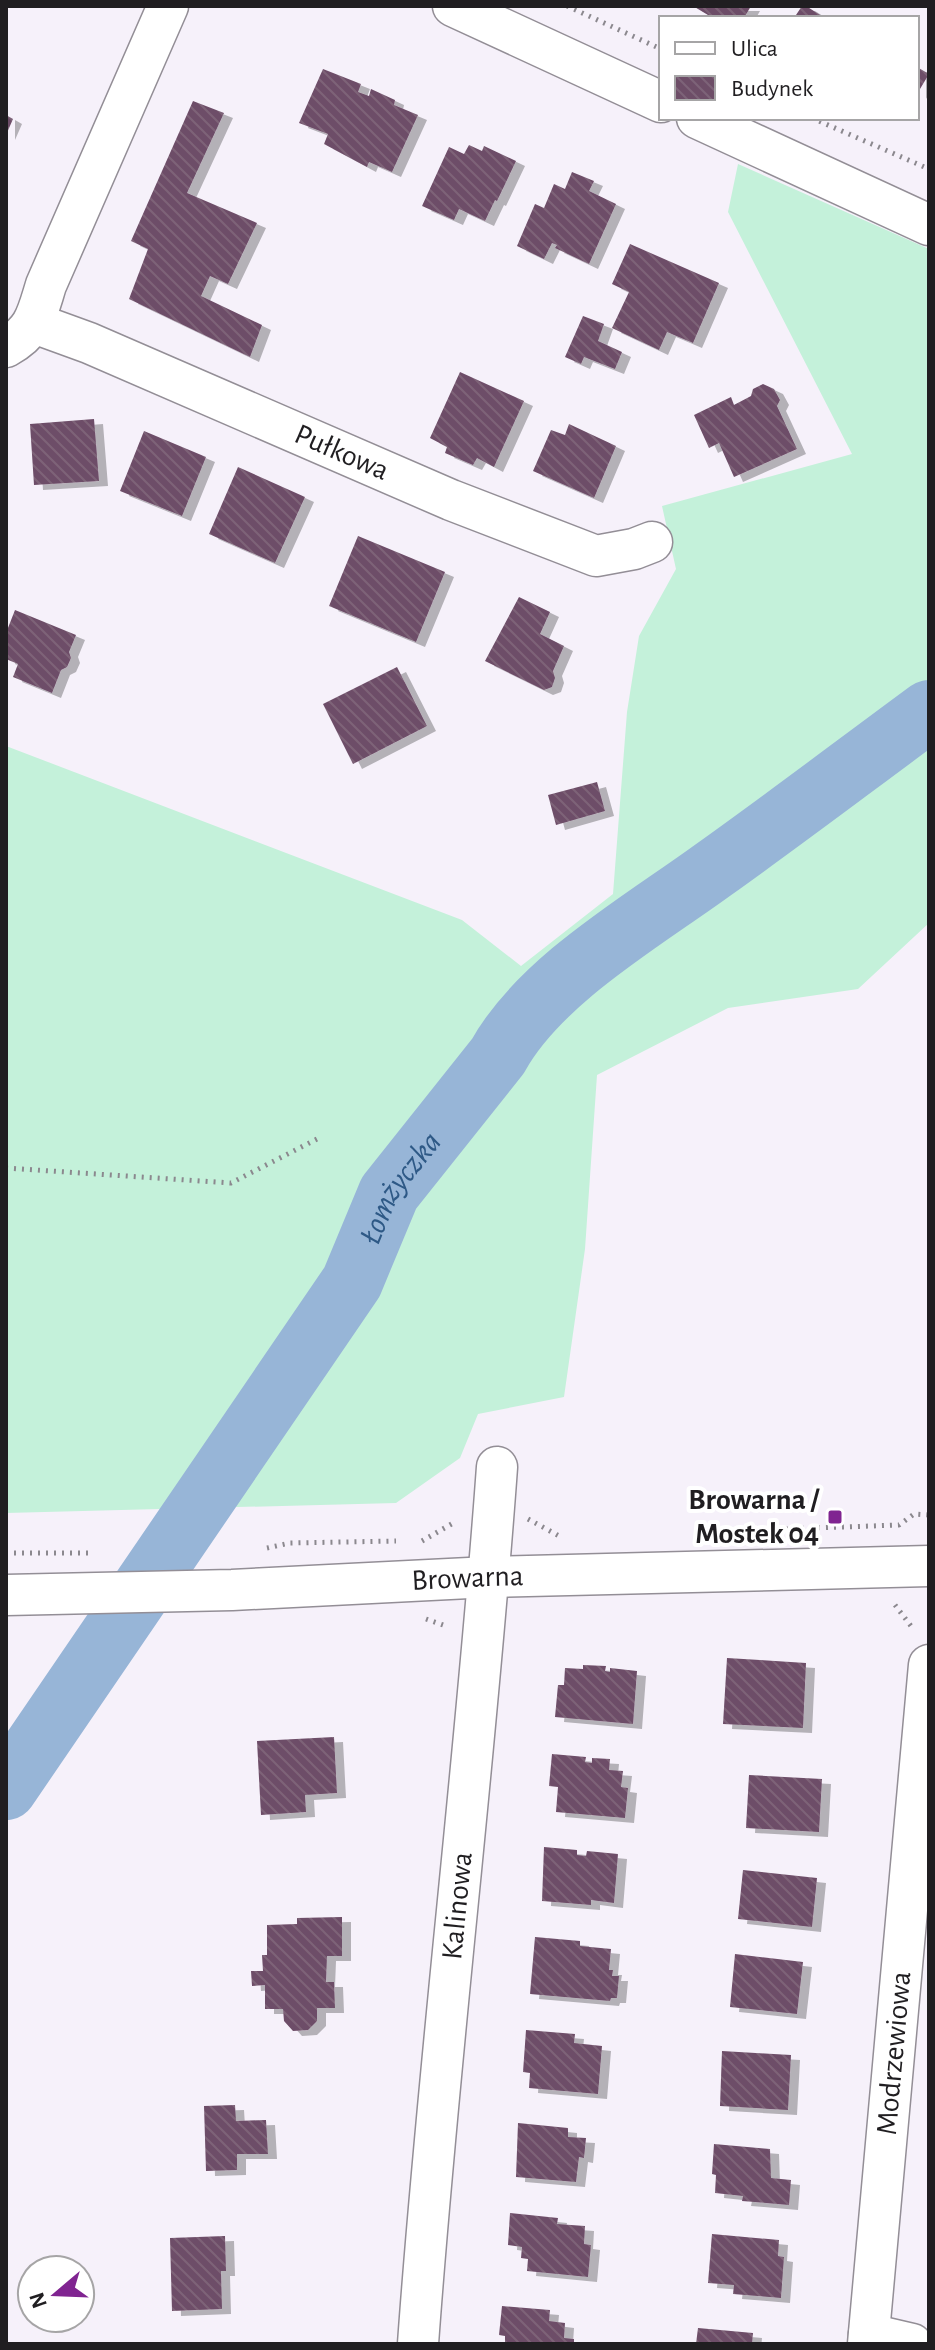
<svg xmlns="http://www.w3.org/2000/svg" width="935" height="2350" font-family="'Alegreya Sans',sans-serif">
<style>
.grass{fill:#c4f1da}
.lines{fill:none;stroke-linecap:round;stroke-linejoin:round}
.river{stroke:#97b5d7;stroke-width:62}
.building{fill:url(#building-back-hatch);filter:url(#shadow)}
.minor-casing{stroke:#938e96;stroke-width:43}
.path{stroke:#8b888e;stroke-width:5;stroke-dasharray:2 6;stroke-linecap:butt}
.minor{stroke:#fff;stroke-width:40}
.poi-dot{fill:#802491;stroke:#fff;stroke-width:3}
.labels{text-anchor:middle;dominant-baseline:central;stroke-width:8;stroke-linejoin:round;paint-order:stroke}
.street-label{font-size:30px;fill:#201e21;stroke:#fff}
.poi-label{font-size:30px;font-weight:bold;fill:#201e21;stroke:#fff;text-anchor:end}
.water-label{font-size:32px;font-style:italic;fill:#2e5986;stroke:#fff}
</style>
<defs>
<pattern id="building-back-hatch" width="6" height="6" patternUnits="userSpaceOnUse" patternTransform="scale(2)"><rect width="6" height="6" fill="#6d4d67"/><path d="M-1 5l2 2M0 0l6 6M5-1l2 2" fill="none" stroke="#7d6378"/></pattern>
<filter id="shadow"><feDropShadow dx="9" dy="5" stdDeviation="0" flood-color="#0004"/></filter>
</defs>
<rect width="100%" height="100%" fill="#f6f1fa"/>
<path class="grass" d="M738,164L929,249V923L858,989L728,1008L597,1075L585,1249L564,1397L478,1414L460,1458L396,1503L6,1513V746L462,920L521,966L613,894L627,712L639,636L676,569L662,506L852,454L728,212Z"/>
<g class="lines">
<path class="river" id="s1" d="M6,1789L352,1282L389,1193L498,1056C540,980 643,921 713,870C786,818 857,764 929,711"/>
</g>
<path class="building" d="M693,6H751L744,18H713Z
M802,6H806L825,18H794Z
M917,67L929,74L917,94Z
M323,69L361,84L358,92L369,96L371,89L395,100L394,105L418,115L392,172L369,162L367,167L324,144L328,134L299,123Z
M193,101L224,113L187,193L257,223L228,284L210,276L201,296L262,325L250,357L129,299L148,249L131,241Z
M6,115L13,119L6,135Z
M469,145L482,151L484,146L516,161L497,201L495,200L485,221L459,209L454,220L422,206L449,147L464,154Z
M572,172L594,181L589,191L616,204L589,264L555,248L557,245L552,243L544,259L517,246L535,204L544,208L554,184L565,189Z
M630,244L719,283L693,343L667,332L659,350L612,328L629,292L612,284Z
M583,316L604,324L598,341L622,352L615,369L584,357L581,364L565,357Z
M460,372L524,401L494,467L477,458L473,465L445,453L447,447L430,438Z
M763,384L774,389L780,400L777,406L797,449L734,477L719,443L709,448L694,415L731,397L734,405L751,396L753,389Z
M94,419L99,481L34,485L30,424Z
M569,424L616,446L594,498L533,471L551,430L565,435Z
M144,431L206,457L182,516L120,491Z
M238,467L305,497L275,563L209,534Z
M358,536L445,572L416,642L329,606Z
M519,597L550,612L540,634L564,646L553,671L555,678L552,687L544,690L485,661Z
M15,610L76,635L69,652L71,658L67,667L61,670L52,693L13,677L18,664L6,659V633Z
M397,667L427,726L353,764L323,704Z
M597,782L605,811L556,825L548,795Z
M727,1658L806,1663L803,1728L723,1724Z
M583,1665L606,1666L605,1671L610,1672V1668L637,1671L633,1724L555,1717L558,1685H564L565,1668L583,1669Z
M334,1737L337,1793L305,1795L306,1812L261,1815L257,1741Z
M552,1754L586,1757L585,1762L592,1763V1758L610,1759L609,1770L623,1771L621,1787L628,1788L625,1818L556,1812L558,1787L549,1786Z
M749,1775L822,1779L819,1832L746,1828Z
M544,1847L577,1850V1855L586,1856L587,1851L618,1854L614,1903L591,1900V1905L542,1901Z
M743,1870L817,1878L812,1927L738,1919Z
M342,1917V1956H327L326,1982H334L335,2008H317V2021L308,2030L293,2031L284,2021L283,2009H265V1985L252,1986L251,1971H263L262,1955H267V1925L297,1924V1918Z
M535,1937L580,1941V1946L611,1949L609,1970H613L612,1976H619L617,1998H611L610,2001L530,1994Z
M735,1954L803,1962L797,2014L730,2007Z
M526,2030L575,2034L574,2043L602,2046L598,2094L529,2088L530,2073L523,2072Z
M722,2051L791,2055L788,2110L720,2106Z
M235,2105L236,2121L266,2120L268,2154H237V2170L206,2171L204,2106Z
M518,2123L568,2128V2137L586,2138L584,2158L579,2157L576,2182L516,2177Z
M714,2144L770,2149L771,2178L791,2180L789,2205L742,2201L743,2196L715,2193L716,2175L712,2174Z
M510,2213L558,2218L557,2224L585,2226L584,2244L591,2245L588,2277L527,2271L528,2259L521,2258L522,2247L508,2245Z
M712,2234L779,2240L778,2256L784,2257L781,2298L733,2294L734,2285L708,2283Z
M225,2236L226,2271H221L222,2309L172,2311L170,2238Z
M502,2306L550,2310L549,2321L565,2323L564,2338L574,2339V2344H505V2336L499,2335Z
M698,2328L753,2333L752,2344H696Z"/>
<g class="lines">
<g class="minor-casing">
<g id="minor">
<path d="M453,6L661,102"/>
<path d="M697,118L929,225"/>
<path id="s2" d="M34,323L89,343L451,500L596,556L634,549L652,542"/>
<path d="M6,347C35,331 37,314 46,285L168,6"/>
<path id="s3" d="M6,1595L232,1590L489,1577L929,1566"/>
<path d="M869,2334L912,2344"/>
<path id="s4" d="M418,2344C439,2051 476,1760 497,1467"/>
<path id="s5" d="M868,2344L929,1665"/>
</g>
</g>
<path class="path" d="M567,6L661,49
M812,118L929,169
M6,1168L231,1183L317,1139
M528,1519L561,1537
M786,1529L899,1525L914,1514L929,1515
M422,1541L455,1522
M267,1548L290,1543L396,1541
M6,1553H89
M895,1605L911,1626
M426,1619L446,1626"/>
<use href="#minor" class="minor"/>
</g>
<rect class="poi-dot" x="827" y="1509" width="16" height="16" rx="4"/>
<g class="labels">
<g class="street-label">
<text stroke="none"><textPath href="#s2" startOffset="334">Pułkowa</textPath></text>
<text stroke="none"><textPath href="#s3" startOffset="462">Browarna</textPath></text>
<text stroke="none"><textPath href="#s4" startOffset="440">Kalinowa</textPath></text>
<text stroke="none"><textPath href="#s5" startOffset="292">Modrzewiowa</textPath></text>
</g>
<g class="poi-label">
<text x="819" y="1500">Browarna /<tspan x="819" dy="34">Mostek 04</tspan></text>
</g>
<g class="water-label">
<text stroke="none"><textPath href="#s1" startOffset="720">Łomżyczka</textPath></text>
</g>
</g>
<rect width="935" height="2350" fill="none" stroke="#201e21" stroke-width="16"/>
<rect x="659" y="16" width="260" height="104" fill="#ffffff" stroke="#a6a5a6" stroke-width="2"/>
<rect x="675" y="42" width="40" height="12" fill="#ffffff" stroke="#a6a5a6" stroke-width="2"/>
<text x="731" y="56" font-size="24" fill="#201e21">Ulica</text>
<rect x="675" y="76" width="40" height="24" fill="url(#building-back-hatch)" stroke="#a6a5a6" stroke-width="2"/>
<text x="731" y="96" font-size="24" fill="#201e21">Budynek</text>
<g transform="translate(56 2294) rotate(251)"><circle r="38" fill="#ffffff" stroke="#a6a5a6" stroke-width="2"/>
<path d="M0-6L14 30L0 20L-14 30Z" fill="#802491"/>
<text y="-12" font-size="22" font-weight="bold" text-anchor="middle" fill="#201e21">N</text>
</g>
</svg>
